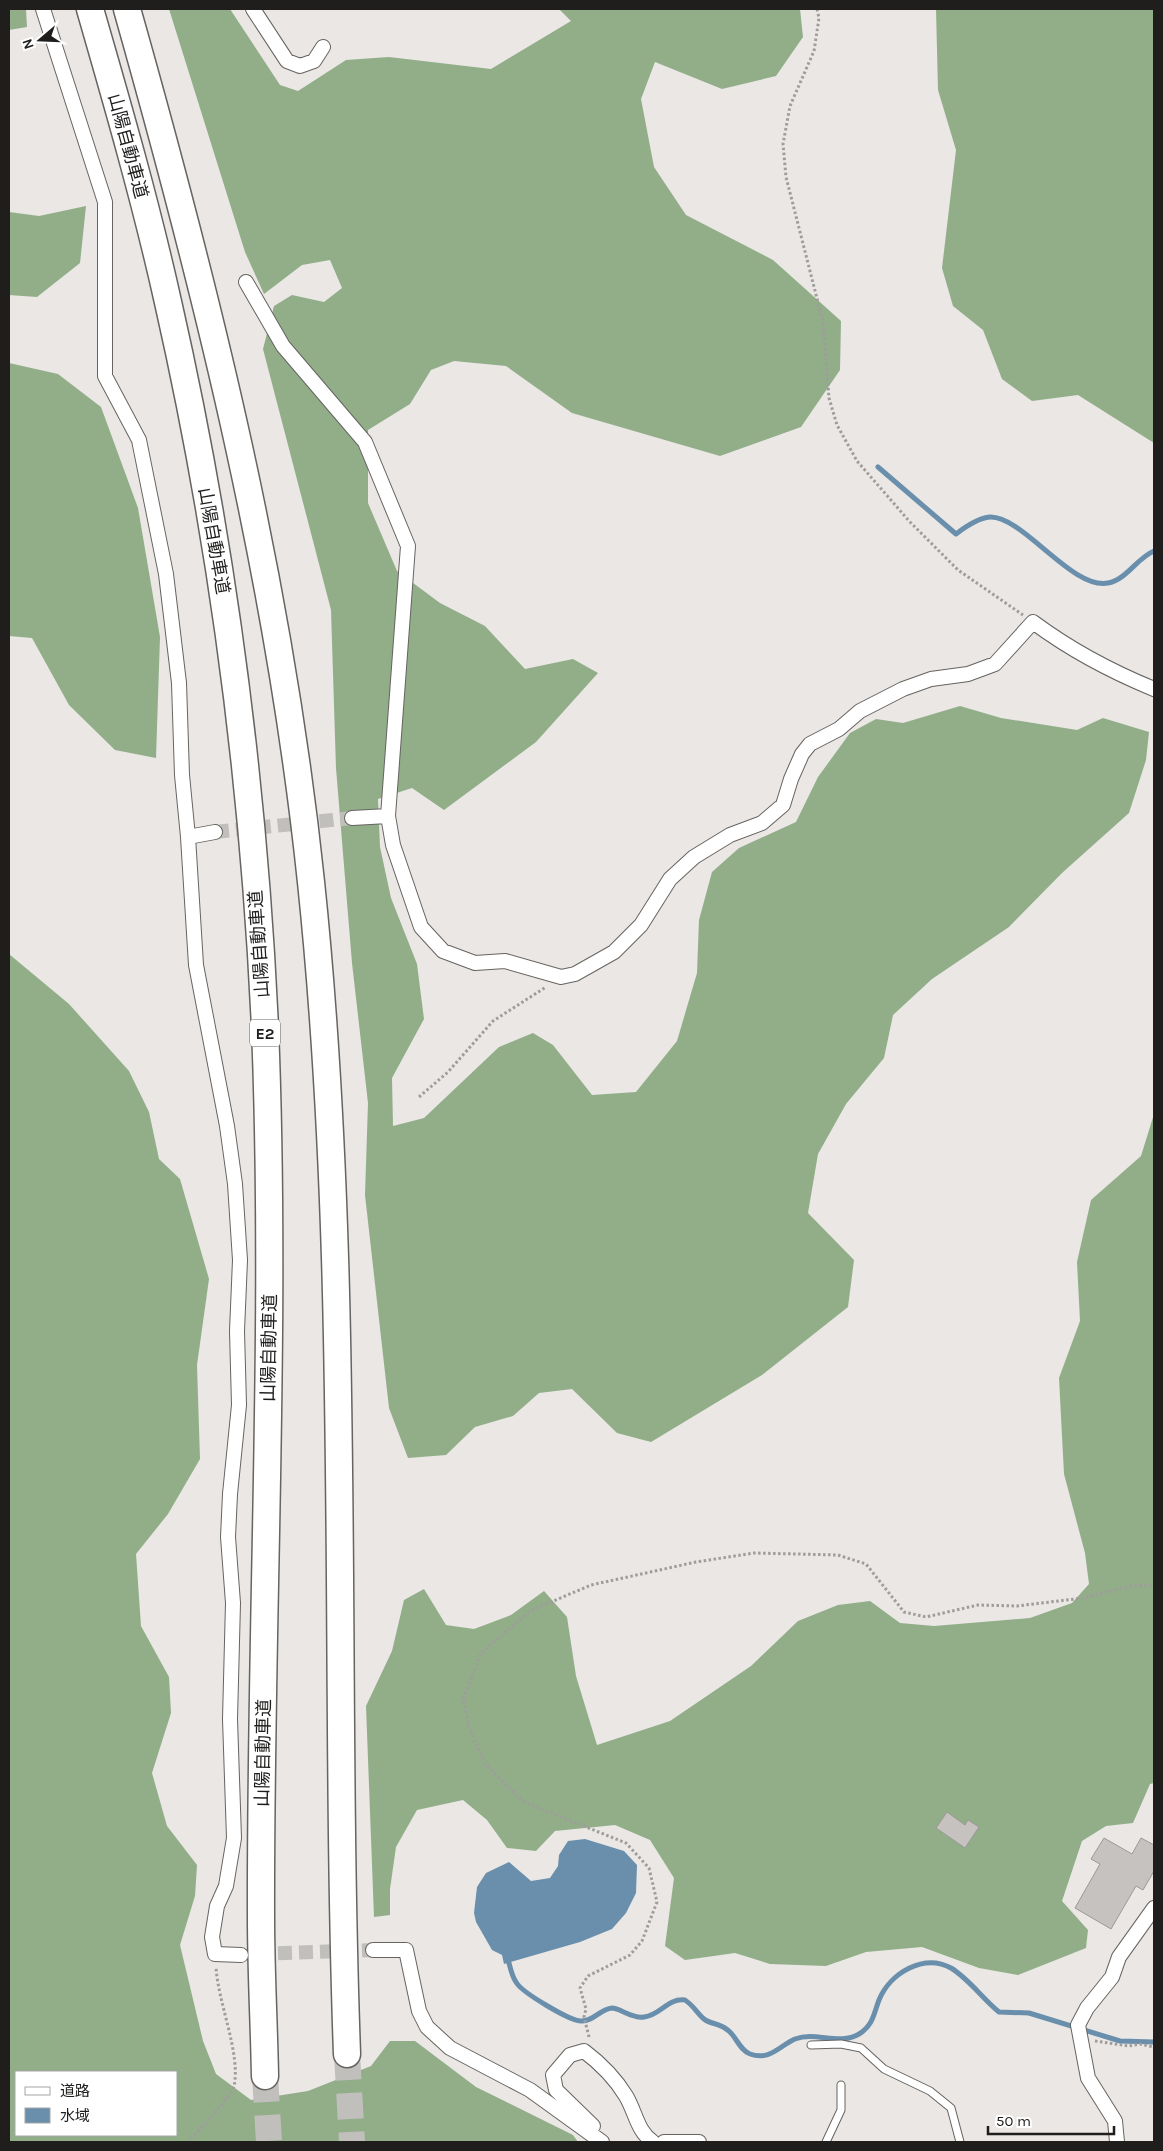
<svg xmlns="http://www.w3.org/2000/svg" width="1163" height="2151" font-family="Karla,'Noto Sans JP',sans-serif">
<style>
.forest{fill:#91ae89;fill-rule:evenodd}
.water{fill:#698fac}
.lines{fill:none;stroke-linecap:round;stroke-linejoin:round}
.stream{stroke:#698fac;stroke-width:5}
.building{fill:#c6c2c0;stroke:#9b9895}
.street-tunnel{stroke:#c1bfbc;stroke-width:14;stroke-dasharray:14 7;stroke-linecap:butt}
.highway-tunnel{stroke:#c1bfbc;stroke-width:26;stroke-dasharray:26 13;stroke-linecap:butt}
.lane-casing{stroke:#666461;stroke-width:9}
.street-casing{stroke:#666461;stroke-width:16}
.highway-casing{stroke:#666461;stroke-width:29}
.path{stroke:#9f9d9b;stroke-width:3;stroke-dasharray:2.5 2.5;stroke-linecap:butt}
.lane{stroke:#fff;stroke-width:7}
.street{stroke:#fff;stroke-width:14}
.highway{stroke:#fff;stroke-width:26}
.labels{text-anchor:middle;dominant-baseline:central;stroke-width:4.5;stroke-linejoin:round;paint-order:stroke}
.shield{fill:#fff;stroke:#626261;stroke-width:1}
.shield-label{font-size:16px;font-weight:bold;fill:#1f1e1d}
.street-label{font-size:18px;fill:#1f1e1d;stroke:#fff}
</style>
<rect width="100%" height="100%" fill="#eae7e4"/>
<path class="forest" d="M9,9H26L27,27L9,30Z
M169,9H230L280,85L298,91L346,60L389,57L491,69L571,21L559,9H800L803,37L776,76L722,89L655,62L641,99L654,167L686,215L773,260L841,321L840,370L801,427L720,456L572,413L506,366L454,361L431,370L410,404L368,430V503L397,571L440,603L485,626L525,669L573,659L598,673L536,742L444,810L412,788L378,799L380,847L391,898L417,964L424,1019L392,1078L393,1126L424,1118L499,1047L533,1033L553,1045L592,1095L636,1092L677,1041L697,973L699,920L712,872L739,848L796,822L818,777L850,733L876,719L903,723L960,706L1001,718L1077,730L1103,718L1149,732L1146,760L1129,813L1062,873L1009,927L932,979L893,1015L884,1058L846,1104L818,1154L808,1213L854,1260L848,1307L762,1375L651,1442L617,1433L572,1389L539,1393L513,1416L475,1427L446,1455L408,1458L389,1408L365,1195L368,1103L352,963L336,768L331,610L263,349L274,306L292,295L324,302L342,288L330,260L302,265L264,294L245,252Z
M936,9H1154V443L1078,395L1032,401L1002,379L983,330L953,306L942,268L956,150L938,90Z
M86,206L80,263L37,297L9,295V212L39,216Z
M9,363L58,374L101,407L138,508L160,637L156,758L115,750L69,705L32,638L9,636Z
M9,954L69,1004L129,1071L149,1112L159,1159L180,1179L209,1279L197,1365L200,1459L168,1514L136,1554L141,1626L169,1677L171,1713L152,1773L167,1826L197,1865L195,1896L180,1945L203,2041L216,2074L251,2100L308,2091L371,2066L390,2041H415L476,2087L573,2135L578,2142H9ZM176,2072V2135H16V2072Z
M1154,1114V1783L1150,1784L1133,1823L1106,1826L1082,1841L1062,1901L1088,1930L1086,1948L1018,1975L979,1968L922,1947L866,1952L826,1966L770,1964L735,1953L685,1960L665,1946L674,1878L650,1840L615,1825L555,1831L536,1851L507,1848L487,1820L463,1800L417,1810L396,1847L390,1889V1915L374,1917L366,1706L392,1651L404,1600L424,1589L446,1625L474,1629L511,1615L544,1591L567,1617L576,1676L597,1745L670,1721L751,1666L798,1621L838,1605L870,1601L900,1623L934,1626L1030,1618L1072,1603L1089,1584L1085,1553L1064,1474L1059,1378L1080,1321L1077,1262L1091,1200L1141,1156Z"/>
<path class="water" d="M585,1839L624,1851L637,1865L636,1893L626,1913L612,1929L580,1942L504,1964L502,1955L492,1950L476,1922L474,1913L477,1887L486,1873L509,1862L531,1881L550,1878L558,1866L559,1855L568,1841Z"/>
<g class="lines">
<path class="stream" d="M878,467L956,534C965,527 978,518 990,517C1023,516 1072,590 1108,583C1126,580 1137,558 1154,551
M507,1956C510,1965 511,1975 516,1982C521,1992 570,2021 581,2021C593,2022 600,2009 612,2008C620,2008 632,2019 644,2017C661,2015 667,1998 685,2000C693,2005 697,2013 704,2019C711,2025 720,2022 730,2032C737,2039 741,2051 750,2054C770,2061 779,2046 795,2039C816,2031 839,2046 859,2034C873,2026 874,2013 879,2000C890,1973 924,1953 951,1968C969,1979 982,1998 999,2012L1029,2013L1120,2041L1154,2042"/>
</g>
<path class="building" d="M947,1812L965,1825L968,1820L979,1827L965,1848L936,1828Z
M1104,1838L1132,1854L1141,1838L1154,1845V1871L1143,1890L1136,1886L1111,1929L1075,1908L1100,1864L1091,1859Z"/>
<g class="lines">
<path class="street-tunnel" d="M215,832L352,818
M257,1954L373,1950"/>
<path class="highway-tunnel" d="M347,2054L352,2142
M265,2076L269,2142"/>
<g class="lane-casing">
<path id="lane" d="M811,2045L841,2044L861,2048L884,2069L930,2091L951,2108L960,2142
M826,2142L841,2110V2085"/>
</g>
<g class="street-casing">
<path id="street" d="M43,9L105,202V376L139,440L166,574L179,683L182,775L188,837L196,965L227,1126L235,1184L240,1260L237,1331L239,1405L230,1494L228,1537L233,1603L230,1719L234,1838L226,1886L217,1906L212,1937L215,1954L241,1955
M253,9L287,61L300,66L314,61L323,47
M246,282L283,346L365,442L408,546L388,816L393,845L421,927L443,951L475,963L505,961L561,977L575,974L614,952L641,925L670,879L694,857L730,835L762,823L783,805L791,779L802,754L810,744L839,729L860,711L903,689L931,679L968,674L995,664L1033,622C1072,651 1110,671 1154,689
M352,818L388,816
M188,837L215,832
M373,1950H406L419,2011L427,2027L450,2048L530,2090L602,2142
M593,2126L556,2090L553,2075L570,2055L584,2051C600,2063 615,2078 626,2096C636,2113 637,2131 653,2142
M664,2142H699
M1117,2142L1115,2121L1088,2078L1078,2025L1087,2008L1112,1977L1119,1957L1154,1908"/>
</g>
<g class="highway-casing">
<path id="highway" d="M90,9C118,106 146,203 168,302C222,540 254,785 265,1028C277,1325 260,1622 261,1918C261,1971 264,2023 265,2076
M127,9C208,295 280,585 311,882C352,1271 333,1664 347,2054"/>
</g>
<path class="path" d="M817,9L819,18L814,51L790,106L783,144L786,177L823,322L829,398L837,425L857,461L910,522L958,570L1023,615
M419,1097L448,1072L493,1021L546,987
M589,2037L584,2017L586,2009L580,1988L588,1976L630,1955L642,1941L657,1902L649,1868L626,1843L524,1802L485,1764L469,1727L463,1700L481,1653L530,1611L591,1585L696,1562L754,1553L838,1555L866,1564L904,1612L926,1617L978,1605L1017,1606L1083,1598L1134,1585L1154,1586
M1095,2041L1129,2046L1140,2044L1154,2047
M187,2142C196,2135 232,2095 234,2086C241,2054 218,2003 216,1967"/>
<use href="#lane" class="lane"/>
<use href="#street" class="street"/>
<use href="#highway" class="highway"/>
</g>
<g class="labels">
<rect class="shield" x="250" y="1019.5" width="30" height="27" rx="4"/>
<g class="shield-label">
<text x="265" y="1033">E2</text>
</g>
<g class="street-label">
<text transform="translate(128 146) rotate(75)">山陽自動車道</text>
<text transform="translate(214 541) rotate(80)">山陽自動車道</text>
<text transform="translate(259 944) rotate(-94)">山陽自動車道</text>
<text transform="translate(269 1348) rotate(-89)">山陽自動車道</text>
<text transform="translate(263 1753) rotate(-89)">山陽自動車道</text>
</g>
</g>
<rect width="1163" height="2151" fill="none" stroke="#1f1e1d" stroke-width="20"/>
<rect x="15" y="2071" width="162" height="65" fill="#ffffff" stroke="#a5a5a5"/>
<rect x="25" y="2087" width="25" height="8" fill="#ffffff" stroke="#a5a5a5"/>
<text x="60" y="2096" font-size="15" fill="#1f1e1d">道路</text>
<rect x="25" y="2108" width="25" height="15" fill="#698fac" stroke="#a5a5a5"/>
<text x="60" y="2121" font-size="15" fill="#1f1e1d">水域</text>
<g transform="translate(40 40) rotate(251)" stroke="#ffffff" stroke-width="4" paint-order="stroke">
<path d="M0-4L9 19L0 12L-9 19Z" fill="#1f1e1d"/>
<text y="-8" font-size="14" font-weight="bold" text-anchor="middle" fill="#1f1e1d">N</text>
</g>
<path d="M988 2126v8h126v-8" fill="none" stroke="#1f1e1d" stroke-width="2.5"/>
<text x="996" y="2126" font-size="15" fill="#1f1e1d" stroke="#ffffff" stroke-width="4" paint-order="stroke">50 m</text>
</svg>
